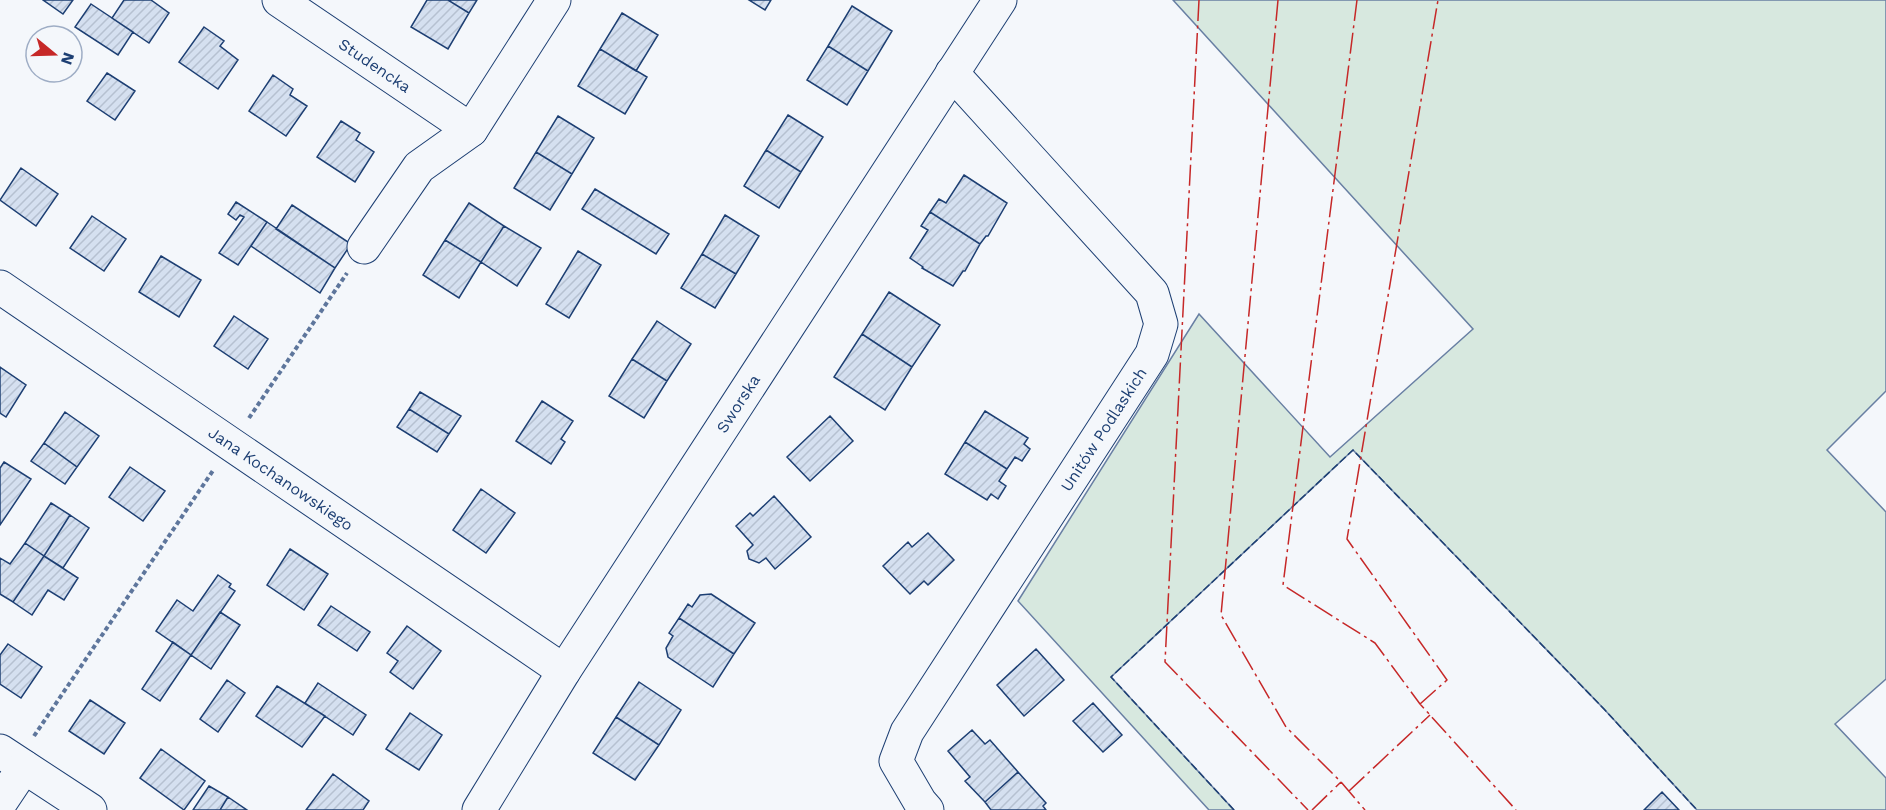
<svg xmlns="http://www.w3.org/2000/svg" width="1886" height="810" font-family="'Work Sans',sans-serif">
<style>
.green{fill:#d7e8df;stroke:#687fa3;stroke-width:1.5}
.building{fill:url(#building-hatch);stroke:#1d3f73;stroke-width:1.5}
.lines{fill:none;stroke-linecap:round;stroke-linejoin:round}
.minor-casing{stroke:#1d3f73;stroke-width:35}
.path{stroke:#5e769c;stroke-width:4;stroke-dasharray:4.5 3;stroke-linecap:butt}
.minor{stroke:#f4f7fb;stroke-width:33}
.fence{stroke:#1d3f73;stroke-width:1.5;stroke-dasharray:8 3;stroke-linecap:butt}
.power{stroke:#c62828;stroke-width:1.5;stroke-dasharray:21 4.5 3 4.5;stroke-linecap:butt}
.labels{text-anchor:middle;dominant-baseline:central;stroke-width:4.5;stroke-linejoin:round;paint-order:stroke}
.street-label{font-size:16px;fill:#1d3f73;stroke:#f4f7fb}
</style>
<defs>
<pattern id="building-hatch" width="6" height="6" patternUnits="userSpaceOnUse" patternTransform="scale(1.5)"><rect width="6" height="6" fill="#d5e0f0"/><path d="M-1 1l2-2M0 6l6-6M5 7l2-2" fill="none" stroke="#b6c1d1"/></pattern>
</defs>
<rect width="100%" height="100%" fill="#f4f7fb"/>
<path class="green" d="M1173,0H1886V391L1827,450L1886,512V679L1835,724L1886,778V810H1697L1604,709L1353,450L1111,677L1234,810H1209L1018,601L1199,314L1330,457L1473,329Z"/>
<path class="building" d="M43,0H73L63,14Z
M124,0H151L169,13L149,43L112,18Z
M427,0H448L469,13L448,49L411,27Z
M448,0H477L469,13Z
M749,0H771L765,10Z
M91,4L133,32L118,55L75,27Z
M852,6L892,31L868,71L828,46Z
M622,13L658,35L636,71L600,49Z
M204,27L224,41L220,46L238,60L218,89L179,62Z
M828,46L868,71L847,105L807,80Z
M600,49L647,77L625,114L578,86Z
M107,73L135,91L115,120L87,101Z
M273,75L293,89L290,95L307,106L286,136L249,111Z
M788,115L823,137L801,172L766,150Z
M558,116L594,138L572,174L536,152Z
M341,121L360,133L356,140L374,152L355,182L317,157Z
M766,150L801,172L779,208L744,186Z
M536,152L572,174L550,210L514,188Z
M21,168L58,194L36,226L0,200Z
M964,175L1007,203L988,236H986L980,244L930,212L939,199L946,203Z
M595,189L669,234L656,254L582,209Z
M236,202L267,222L238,265L219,253L244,217L240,215L236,220L228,214Z
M469,203L504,226L481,262L445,240Z
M292,205L351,244L335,268L276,229Z
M930,212L980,244L965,271H963L953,286L922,268L923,267L910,258L928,230L921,226Z
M725,215L759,236L736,274L702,254Z
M92,216L126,239L104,271L70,248Z
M267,222L335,268L320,293L251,246Z
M504,226L541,248L517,286L481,262Z
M445,240L481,262L459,298L423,275Z
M578,251L601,265L569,318L546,304Z
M702,254L736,274L715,308L681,288Z
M161,256L201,280L179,317L139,292Z
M889,292L940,325L912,367L862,334Z
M234,316L268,339L248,369L214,346Z
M657,321L691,344L667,381L632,359Z
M862,334L912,367L885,410L834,377Z
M632,359L667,381L644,418L609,396Z
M0,367L26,385L6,417L0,413Z
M420,392L461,416L449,434L409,409Z
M542,401L573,421L561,439L565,442L551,464L516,441Z
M409,409L449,434L437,452L397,427Z
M985,411L1028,438L1024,444L1030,449L1022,461L1015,457L1007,469L965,442Z
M65,412L99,436L77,467L44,443Z
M830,416L853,441L810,481L787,457Z
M965,442L1007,469L999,481L1006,486L998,499L991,494L987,500L945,474Z
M44,443L77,467L65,484L31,461Z
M4,462L31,479L0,525V468Z
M130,467L165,491L143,521L109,497Z
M481,489L515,513L486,553L453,530Z
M774,496L811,537L775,569L766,558L759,563L749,559L747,551L753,545L736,526L750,513L753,516Z
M51,503L70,515L44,556L25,543Z
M70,515L89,528L63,568L44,556Z
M928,533L954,560L928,585L924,581L910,594L883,566L908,542L912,547Z
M25,543L44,556L13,602L0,594V558L10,564Z
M290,549L328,574L304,610L267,585Z
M44,556L78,578L64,600L48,590L32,615L13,602Z
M218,575L231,584L229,587L235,591L191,655L156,631L177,600L193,611Z
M711,594L755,623L734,654L679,618L688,604L692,607L700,595Z
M331,606L370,632L357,651L318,625Z
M220,612L240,625L211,669L191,655Z
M679,618L734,654L713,687L668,657L666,648L673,636L669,633Z
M407,626L441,651L413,689L390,672L398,661L387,653Z
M173,642L191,655L160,701L142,689Z
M8,644L42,667L21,698L0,684V655Z
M1036,649L1064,680L1024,716L997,685Z
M227,680L245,693L218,732L200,719Z
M639,682L681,710L659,745L616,717Z
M318,683L366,715L353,735L305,703Z
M277,686L325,716L302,747L256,716Z
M90,700L125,723L104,754L69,731Z
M1093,703L1122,735L1103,752L1073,721Z
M410,713L442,735L419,770L386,749Z
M616,717L659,745L635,780L593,753Z
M972,730L985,744L990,740L1018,772L985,802L965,781L970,777L948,751Z
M161,749L205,781L184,810L140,778Z
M1018,772L1046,803L1043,806L1046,810H991L985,802Z
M333,774L369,801L363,810H306Z
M209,786L228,797L220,810H193Z
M1662,792L1679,810H1644Z
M228,797L247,810H220Z"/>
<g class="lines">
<g class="minor-casing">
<g id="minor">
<path id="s1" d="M279,0L471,130"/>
<path d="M364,247L419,167L471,130L554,0"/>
<path id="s2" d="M0,287L564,671"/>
<path d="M0,751L90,810"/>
<path d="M0,803L24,767"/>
<path id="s3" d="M479,810L564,671L1000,0"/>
<path id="s4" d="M927,810L920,802L896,761L907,732L1152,354L1161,324L1152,293L952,73"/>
</g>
</g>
<path class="path" d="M249,418L347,273
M34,736L214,469"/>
<use href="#minor" class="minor"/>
<path class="fence" d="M1234,810L1111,677L1353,450L1604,709L1697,810"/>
<path class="power" d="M1199,0L1165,662L1308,810
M1278,0L1221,615L1286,727L1341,782L1365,810
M1357,0L1283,585L1375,643L1420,704L1516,810
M1420,704L1447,680L1347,539L1438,0
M1349,791L1430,715
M1312,810L1341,782"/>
</g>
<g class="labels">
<g class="street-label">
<text stroke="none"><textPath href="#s1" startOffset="116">Studencka</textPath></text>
<text stroke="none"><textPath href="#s3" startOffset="482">Sworska</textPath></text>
<text stroke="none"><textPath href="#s4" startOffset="450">Unitów Podlaskich</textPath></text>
<text stroke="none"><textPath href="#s2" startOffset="340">Jana Kochanowskiego</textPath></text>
</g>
</g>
<g transform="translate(54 54) rotate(109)"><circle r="28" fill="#f4f7fb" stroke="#9eadc5" stroke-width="1.5"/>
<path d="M0-4.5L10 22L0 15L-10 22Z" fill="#c62828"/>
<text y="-9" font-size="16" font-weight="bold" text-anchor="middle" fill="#1d3f73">N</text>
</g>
</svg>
